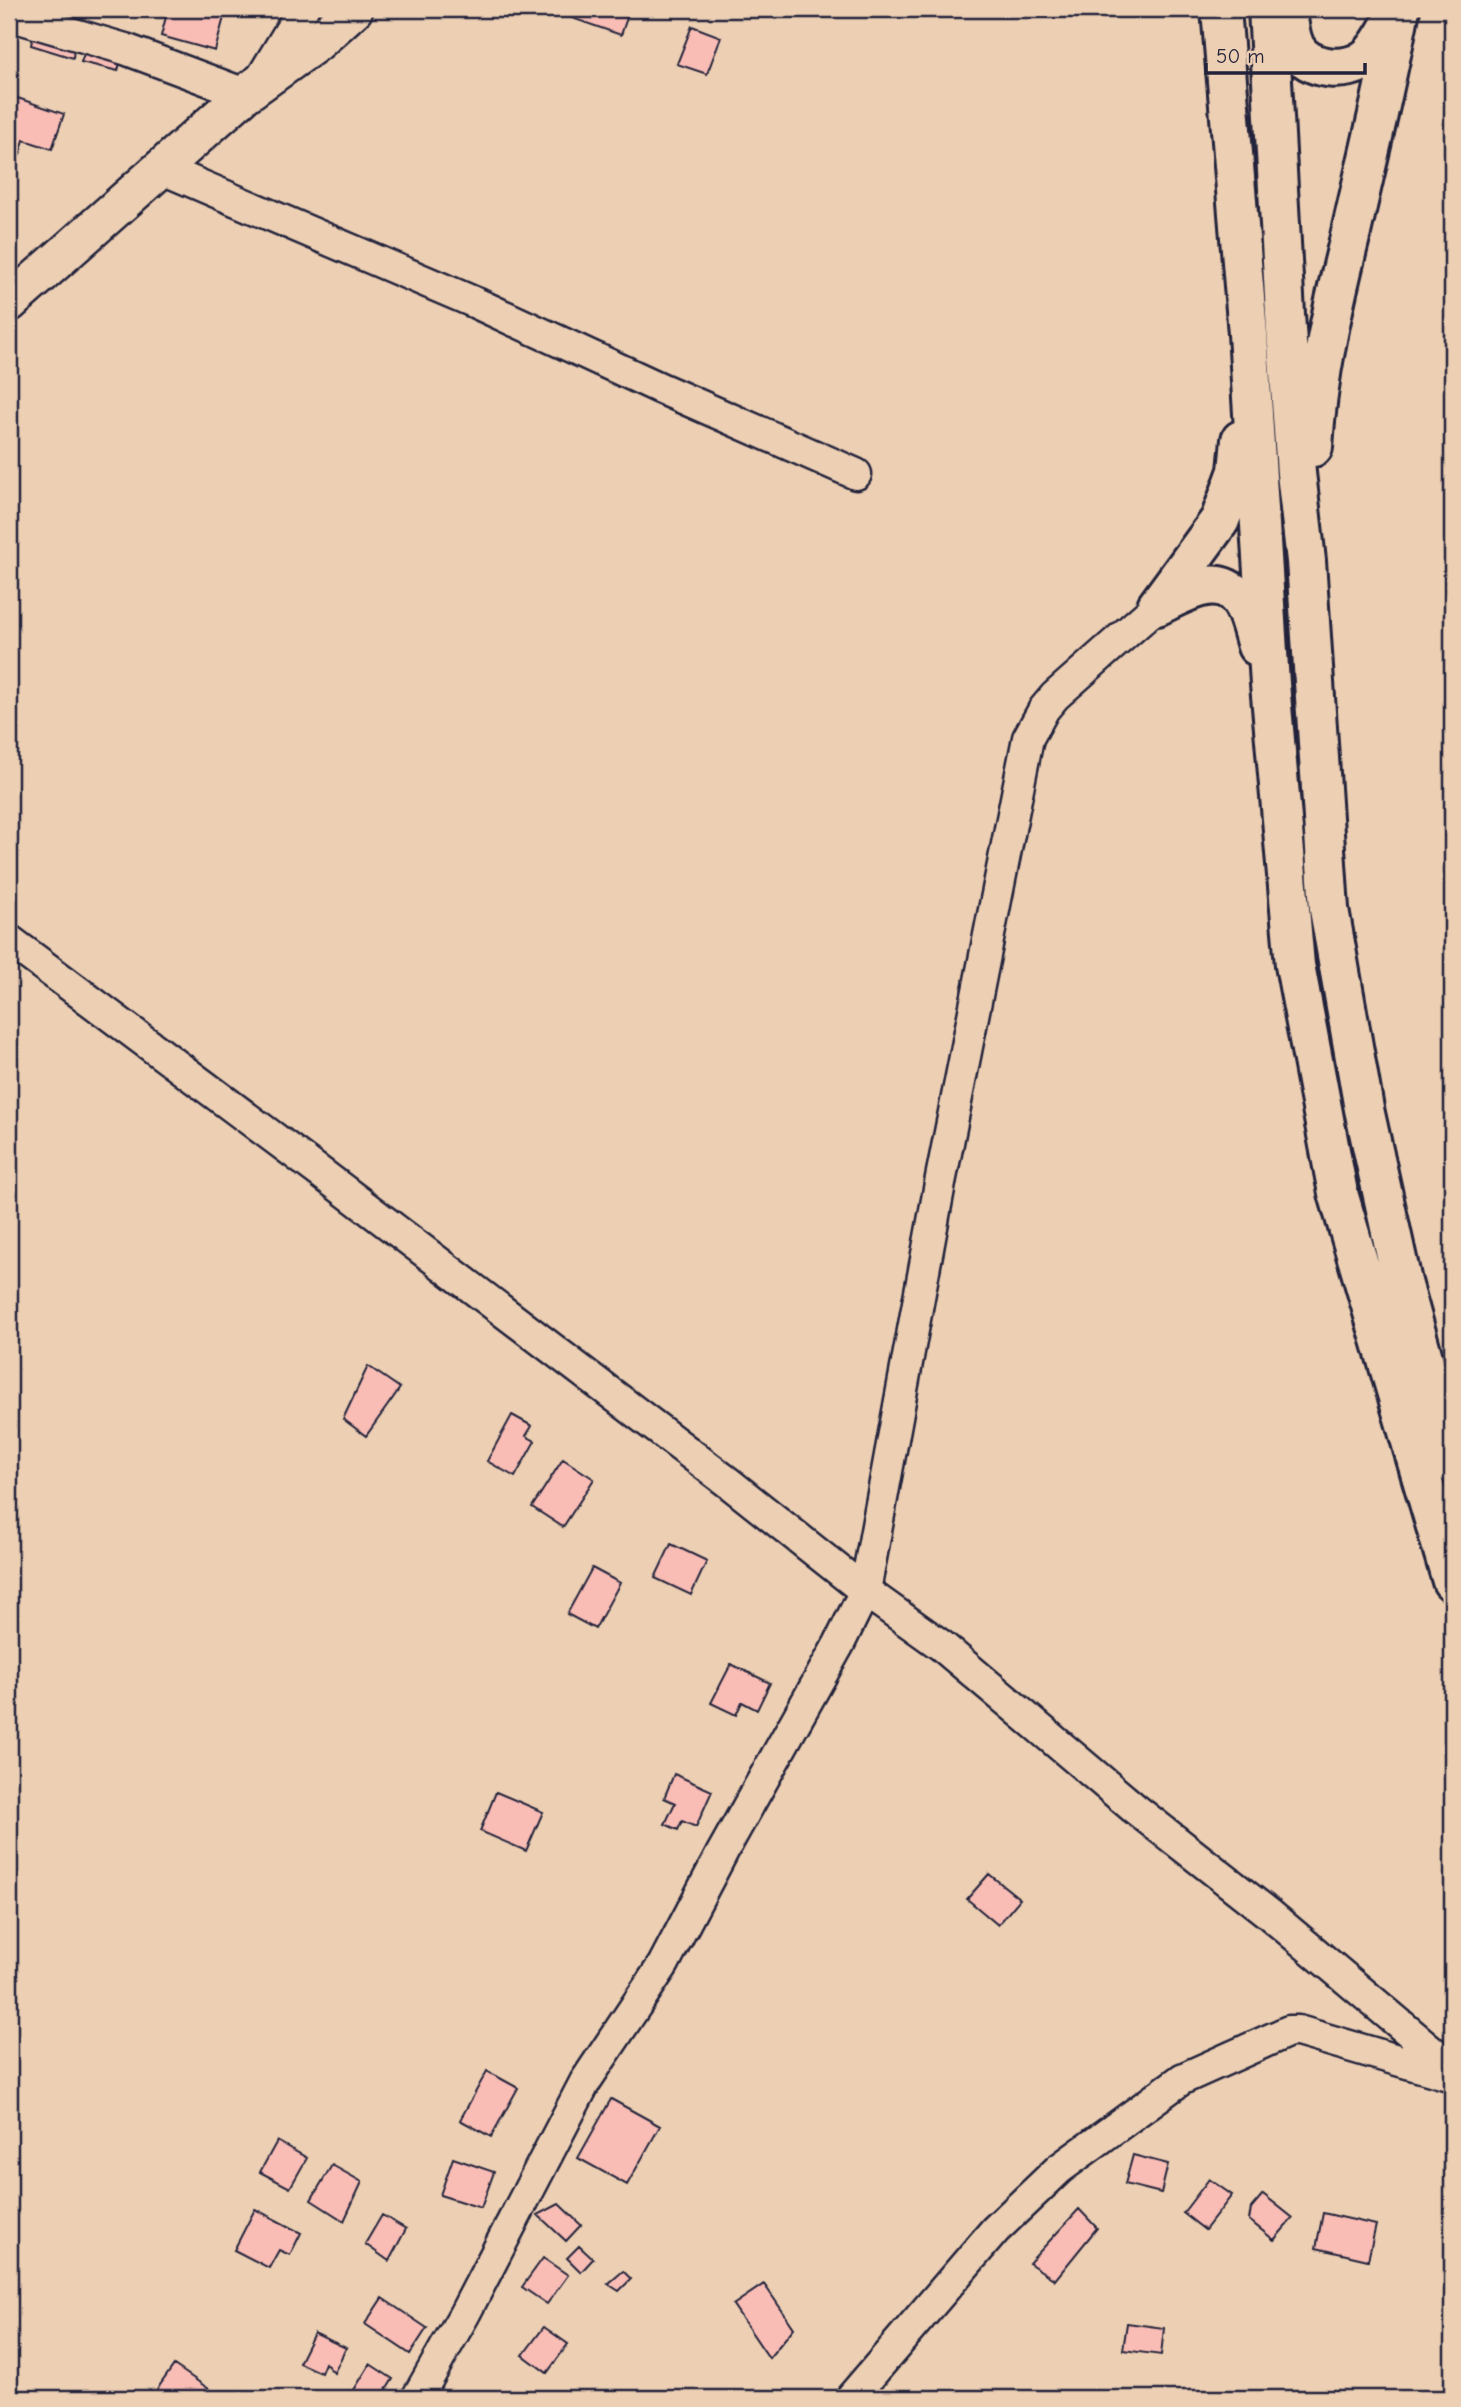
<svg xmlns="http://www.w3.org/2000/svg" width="1461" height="2407" font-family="'Comic Neue',sans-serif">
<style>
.building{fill:#f9bdb5;stroke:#22223b;stroke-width:2}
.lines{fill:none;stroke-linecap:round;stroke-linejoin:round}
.minor-casing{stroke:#22223b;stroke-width:35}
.major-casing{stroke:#22223b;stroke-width:42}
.highway-casing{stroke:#22223b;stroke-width:44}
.minor{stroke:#edd0b4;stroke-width:30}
.major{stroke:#edd0b4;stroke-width:37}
.highway{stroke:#edd0b4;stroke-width:38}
</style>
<rect width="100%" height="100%" fill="#edd0b4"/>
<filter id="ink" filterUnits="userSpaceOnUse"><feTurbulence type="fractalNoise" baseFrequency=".0143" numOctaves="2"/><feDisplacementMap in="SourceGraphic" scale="14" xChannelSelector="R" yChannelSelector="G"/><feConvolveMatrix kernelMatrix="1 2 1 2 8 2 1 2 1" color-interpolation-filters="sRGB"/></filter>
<g filter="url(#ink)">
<path class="building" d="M168,9H190L224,17L215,51L161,36Z
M572,9H630L621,35L569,17Z
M692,26L721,37L707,74L677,64Z
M33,35L74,48L73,58L31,45Z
M86,48L121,58L118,71L81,62Z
M9,95L64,114L52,149L24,140L20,154L9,150Z
M368,1366L400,1388L366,1436L343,1419Z
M512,1415L532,1426L526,1436L535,1441L515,1477L487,1461Z
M563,1459L594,1479L563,1527L532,1507Z
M671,1544L707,1561L691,1595L655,1578Z
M592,1568L620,1583L595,1629L567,1614Z
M731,1664L770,1683L757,1710L742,1702L736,1715L711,1703Z
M674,1774L712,1791L696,1827L682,1821L678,1830L665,1824L675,1803L664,1798Z
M496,1792L543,1812L526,1851L480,1831Z
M989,1874L1020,1899L998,1925L967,1899Z
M487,2071L518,2088L491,2137L460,2120Z
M611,2099L660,2126L627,2185L578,2158Z
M277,2141L307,2158L290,2188L260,2172Z
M1133,2155L1168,2164L1161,2193L1125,2184Z
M453,2158L494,2172L481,2208L440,2195Z
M332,2165L362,2182L344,2221L311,2200Z
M1209,2179L1232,2195L1205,2230L1183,2213Z
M1263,2194L1293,2218L1274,2240L1249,2220L1251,2208Z
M559,2204L581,2225L566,2241L538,2215Z
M255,2209L301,2233L290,2255L279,2250L269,2268L234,2250Z
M1079,2209L1097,2228L1055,2280L1029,2263Z
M1323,2213L1376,2225L1368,2260L1316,2248Z
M382,2215L406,2229L389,2261L365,2244Z
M579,2246L593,2259L581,2272L567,2258Z
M543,2258L568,2275L547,2304L522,2287Z
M623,2271L631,2279L619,2291L608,2284Z
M764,2284L794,2328L769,2358L733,2305Z
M382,2298L427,2328L410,2354L365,2324Z
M1127,2323L1164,2328L1161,2355L1123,2350Z
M544,2327L568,2344L547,2373L523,2355Z
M314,2333L346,2348L334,2373L325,2363L321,2373L299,2363Z
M370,2364L393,2379L381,2398H349Z
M174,2365L209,2389L203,2398H151Z"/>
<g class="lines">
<g class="minor-casing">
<path id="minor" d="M9,15L125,49L245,94
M262,77L303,9
M160,168L476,303L660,388L856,474
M9,940L321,1173L729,1483L865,1591L942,1646L1134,1808L1268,1913L1452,2068
M417,2398L465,2313L585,2082L663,1965L723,1851L839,1644L865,1591L941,1178L1028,738L1044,709L1055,696L1157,606
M851,2398L995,2230L1059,2169L1182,2079L1289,2031H1298L1452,2076"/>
</g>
<g class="major-casing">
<path id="major" d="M9,303L245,94L316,43L354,9"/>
</g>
<g class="highway-casing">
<path id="highway" d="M1221,9L1248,334L1270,684L1295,965L1338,1193L1452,1581
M1268,9L1285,314L1296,473L1306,561L1329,909L1364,1109L1402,1282L1452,1463
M1287,9C1288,21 1290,36 1295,47C1308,71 1349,74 1368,57C1379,47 1386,33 1393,20
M1241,440L1238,471L1220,520L1157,606C1184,593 1222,568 1243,605C1250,617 1253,633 1257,646
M1313,447C1317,376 1333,306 1350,237C1367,161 1386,85 1400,9"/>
</g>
<use href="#minor" class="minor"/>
<use href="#major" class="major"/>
<use href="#highway" class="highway"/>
</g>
</g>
<rect width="1461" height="2407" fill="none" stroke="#edd0b4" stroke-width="35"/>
<rect x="18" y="18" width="1426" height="2372" fill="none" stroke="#22223b" stroke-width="2.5" filter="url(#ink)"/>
<path d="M1206 63v10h159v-10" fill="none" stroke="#22223b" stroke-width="3.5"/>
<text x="1216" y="63" font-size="21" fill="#22223b" stroke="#edd0b4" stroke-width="5" paint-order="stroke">50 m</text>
</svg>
